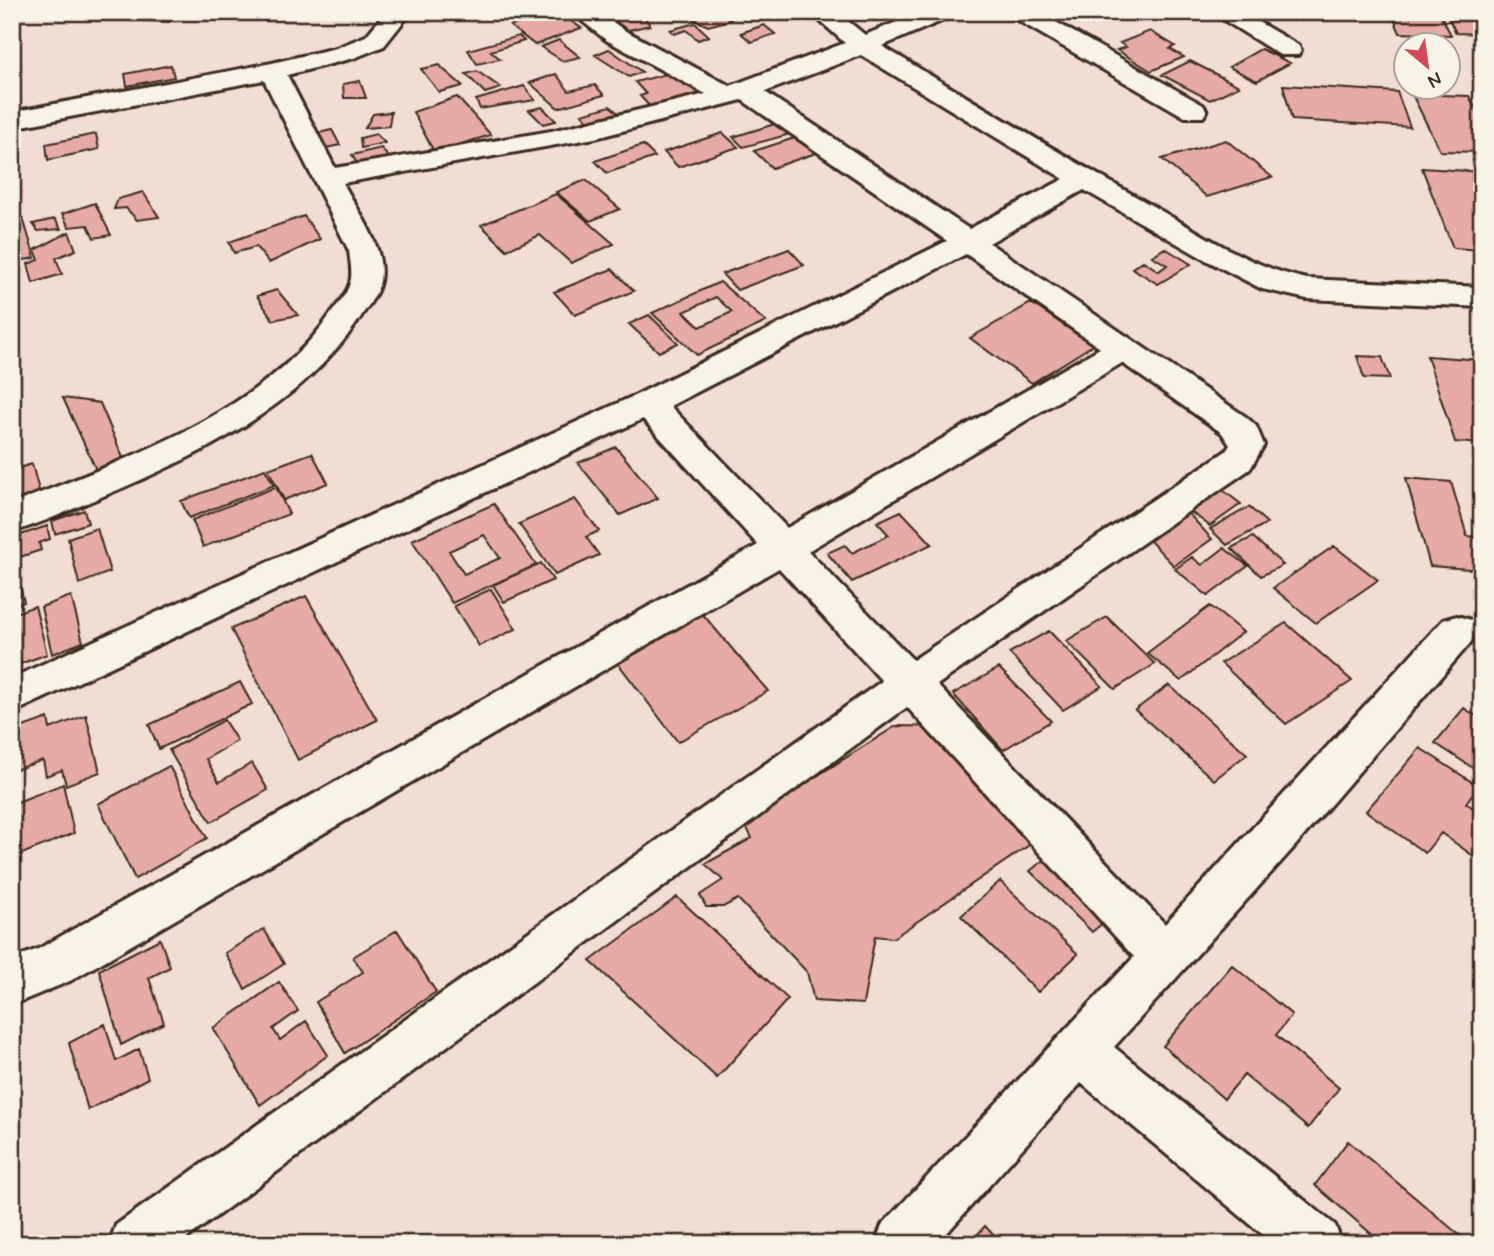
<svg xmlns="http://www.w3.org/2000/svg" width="1494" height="1256" font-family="Mynerve,sans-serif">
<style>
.building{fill:#e6aba6;stroke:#3b2a1e;stroke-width:2;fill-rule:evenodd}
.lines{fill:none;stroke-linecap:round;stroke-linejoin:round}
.street-casing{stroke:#3b2a1e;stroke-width:6}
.street{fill:#f7f3e8;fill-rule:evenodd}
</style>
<rect width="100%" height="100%" fill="#f2ddd4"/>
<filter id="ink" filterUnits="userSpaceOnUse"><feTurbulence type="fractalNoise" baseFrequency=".0143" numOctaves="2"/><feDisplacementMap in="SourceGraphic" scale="14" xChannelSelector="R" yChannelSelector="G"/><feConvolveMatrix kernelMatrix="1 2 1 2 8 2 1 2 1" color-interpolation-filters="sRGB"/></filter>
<g filter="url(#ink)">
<path class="building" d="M133,12H175L169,22L127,20Z
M199,12H245L242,18L196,17Z
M548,12H558L581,28L535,45L510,26Z
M606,12H641L650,25L616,33L598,14Z
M679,12H717L731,20L708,26Z
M1391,12H1439L1451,35L1400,33Z
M1451,12H1482V34L1456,33L1449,19H1454Z
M695,23L709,36L698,40L686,30L674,34L670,30Z
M764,25L775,34L751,42L741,33Z
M1150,31L1175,46L1170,49L1184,57L1151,71L1117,50L1126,47L1120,43Z
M519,36L524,41L491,51L500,59L477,64L468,50Z
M559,40L580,57L563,61L541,47Z
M609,49L642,72L629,77L595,55Z
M1261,49L1290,63L1257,81L1229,67Z
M1190,61L1239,86L1210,100L1162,75Z
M171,65L174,77L127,86L125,74Z
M440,65L443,69L463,86L439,92L421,69Z
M477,71L501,88L485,93L466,74Z
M670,73L676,80L688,76L705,94L652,109L640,96L646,94L635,82Z
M556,74L569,91L595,85L604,95L558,108L530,83Z
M360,81L366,98H344L343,84Z
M1283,85L1397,92L1410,127L1292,120Z
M524,86L535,100L480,109L476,100Z
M1412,94L1469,96L1482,120V152L1440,151Z
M457,97L491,135L434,152L413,112Z
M610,106L625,119L592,126L582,114Z
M542,107L556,121L543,124L529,110Z
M391,112L389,126L365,128L373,114Z
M778,123L790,134L743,147L733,137Z
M332,130L340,145L321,149L313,134Z
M723,133L738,147L678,167L664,152Z
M96,134L99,149L48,160L46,144Z
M376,134L385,143L361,148L360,138Z
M798,137L816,153L772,168L754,151Z
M1226,140L1272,177L1207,197L1162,159Z
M643,145L655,157L607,173L595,161Z
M381,148L390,159L359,167L352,155Z
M1422,168L1482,172V250L1453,248Z
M586,180L620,209L590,221L556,192Z
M143,192L159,217L137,220L126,208L114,209L118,199Z
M556,194L614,244L571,263L540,235L507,250L481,225Z
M95,203L111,235L94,238L88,225L69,227L62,214Z
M304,216L320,239L269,263L256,247L234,253L229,242Z
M23,218L35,258L12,262V222Z
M55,219L61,229L38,231L33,224Z
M69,232L76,250L56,258L62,274L33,283L28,264L39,260L35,250Z
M1165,248L1191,264L1158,284L1132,268L1143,261L1159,271L1167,265L1152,256Z
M789,249L804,265L737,290L722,274Z
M612,269L634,291L575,315L554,292Z
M12,270L20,298L12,301Z
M720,282L766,322L697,355L652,313ZM716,297L732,312L700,327L684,312Z
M277,290L298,315L273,320L257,296Z
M1031,303L1093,345L1032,383L970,338Z
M649,315L678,343L659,352L629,324Z
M1357,356L1382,357L1390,379L1364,378Z
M1427,356L1482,360V444L1455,442Z
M63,398L100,403L126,465L98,474Z
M616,447L658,498L620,515L578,463Z
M312,453L328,483L284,500L268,469Z
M32,464L42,502L12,512V470Z
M265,469L274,485L189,518L181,501Z
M1406,478L1451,482L1467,536L1477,537L1482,570L1430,566Z
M276,487L289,514L203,547L192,520Z
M1220,488L1241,504L1210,526L1188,510Z
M575,499L599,531L586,537L599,555L555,575L519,524Z
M494,504L536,565L452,603L412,540ZM484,535L500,558L464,574L449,551Z
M1249,507L1267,523L1227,545L1210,529Z
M84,510L88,523L55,534L52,521Z
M901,511L932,544L852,582L827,553L845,545L852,553L889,535L877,522Z
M1188,513L1212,539L1174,566L1150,541Z
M47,526L50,539L39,543L41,550L14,559L24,602L12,606V538Z
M97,528L110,572L79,584L68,538Z
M1253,537L1283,565L1261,576L1231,548Z
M1334,546L1378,580L1316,623L1273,588Z
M1224,548L1248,566L1208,596L1175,569L1192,557L1202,565Z
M541,563L553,580L504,602L493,585Z
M491,589L516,629L479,646L454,606Z
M71,596L83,642L52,654L41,607Z
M306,596L377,720L298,760L231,629Z
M35,606L47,654L12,667V614Z
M1210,606L1243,632L1181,681L1147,653Z
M700,611L768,691L678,742L614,658Z
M1107,617L1155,664L1115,689L1066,641Z
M1286,623L1352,681L1286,724L1221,663Z
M1049,631L1102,686L1063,710L1009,653Z
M999,668L1051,721L1003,750L953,694Z
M240,682L252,704L159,749L149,725Z
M1169,685L1247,754L1214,780L1135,710Z
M1464,708L1482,720V774L1435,743Z
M86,715L100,772L66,785L62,770L46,776L43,760L12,771V731L48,718L50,729Z
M224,720L237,741L206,759L219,782L252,763L268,790L211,822L169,750Z
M896,726L952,727L1041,837L893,938L875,936L863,1004L814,1001L807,972L738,899L723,907H706L700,895L723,880L705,864L752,838L744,822Z
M1420,748L1478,786L1466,803L1482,814V862L1441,833L1425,853L1366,811Z
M169,766L207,838L135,879L98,804Z
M63,784L74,833L12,858V804Z
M1058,848L1120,909L1092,932L1030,871Z
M1000,881L1078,954L1038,992L961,916Z
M677,897L788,999L717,1078L590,961Z
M264,929L284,964L245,989L225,953Z
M397,930L436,992L345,1053L316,1002L363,972L353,957Z
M160,939L170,967L149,978L164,1023L121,1045L99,970Z
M1232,965L1292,1015L1276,1035L1339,1088L1308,1128L1244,1075L1224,1099L1163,1046Z
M279,982L298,1011L273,1029L280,1040L306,1021L328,1055L260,1105L213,1028Z
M105,1024L116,1061L139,1049L148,1078L88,1110L69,1043Z
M1348,1141L1470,1244H1383L1315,1185Z
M985,1226L1002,1244H969Z"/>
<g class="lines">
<g class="street-casing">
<path id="street" d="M386,12H411L384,46L354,58L287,75L335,168L551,131L706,94L606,40L571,12H599L624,30L730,86L845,43L810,12H837L865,35L921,12H955L951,17L882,46C973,101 1065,157 1158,209C1205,236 1253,268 1307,279L1482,287V307L1307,299L1262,289L1204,259L1084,190L989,243L1246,417L1256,426L1264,445L1250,469L937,685L1165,924L1443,620L1457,616L1471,620L1476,631L1471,642L1295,846L1114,1047L1335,1225L1342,1244H1274L1081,1083L937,1244H875L882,1225L1134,957L907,707L179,1244H109L116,1225L882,681L779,568L70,981L12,1005V959L38,949L758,545L643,419L12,713V678L636,395L947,241L742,100L595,138L343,183C358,212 386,247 380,281C378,294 367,307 360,318C300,408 198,456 101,497C72,509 43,523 12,532V504C119,462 263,413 330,315C337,305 347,294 350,283C353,273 350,261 349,251L264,80L12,128V112L272,63L336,48L366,36ZM861,55L1064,179L969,229L765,92ZM966,254L1100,348L787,528L670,406ZM1122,363L1222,433L1230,445L1226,451L913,660L808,551Z
M1008,12H1038L1203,105L1207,111L1203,117H1185L1012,17Z
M1211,12H1241L1298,45L1301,50L1298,55H1280Z"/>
</g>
<use href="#street" class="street"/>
</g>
</g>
<rect width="1494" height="1256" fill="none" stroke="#f7f3e8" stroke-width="42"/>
<rect x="21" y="21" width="1452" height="1214" fill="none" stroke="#3b2a1e" stroke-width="2.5" filter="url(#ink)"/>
<g transform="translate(1427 66) rotate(151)"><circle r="33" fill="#f7f3e8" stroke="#aca397" stroke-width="2"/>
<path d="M0-5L12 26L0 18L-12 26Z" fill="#d1495b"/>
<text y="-10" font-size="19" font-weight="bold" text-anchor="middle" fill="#3b2a1e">N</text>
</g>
</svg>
